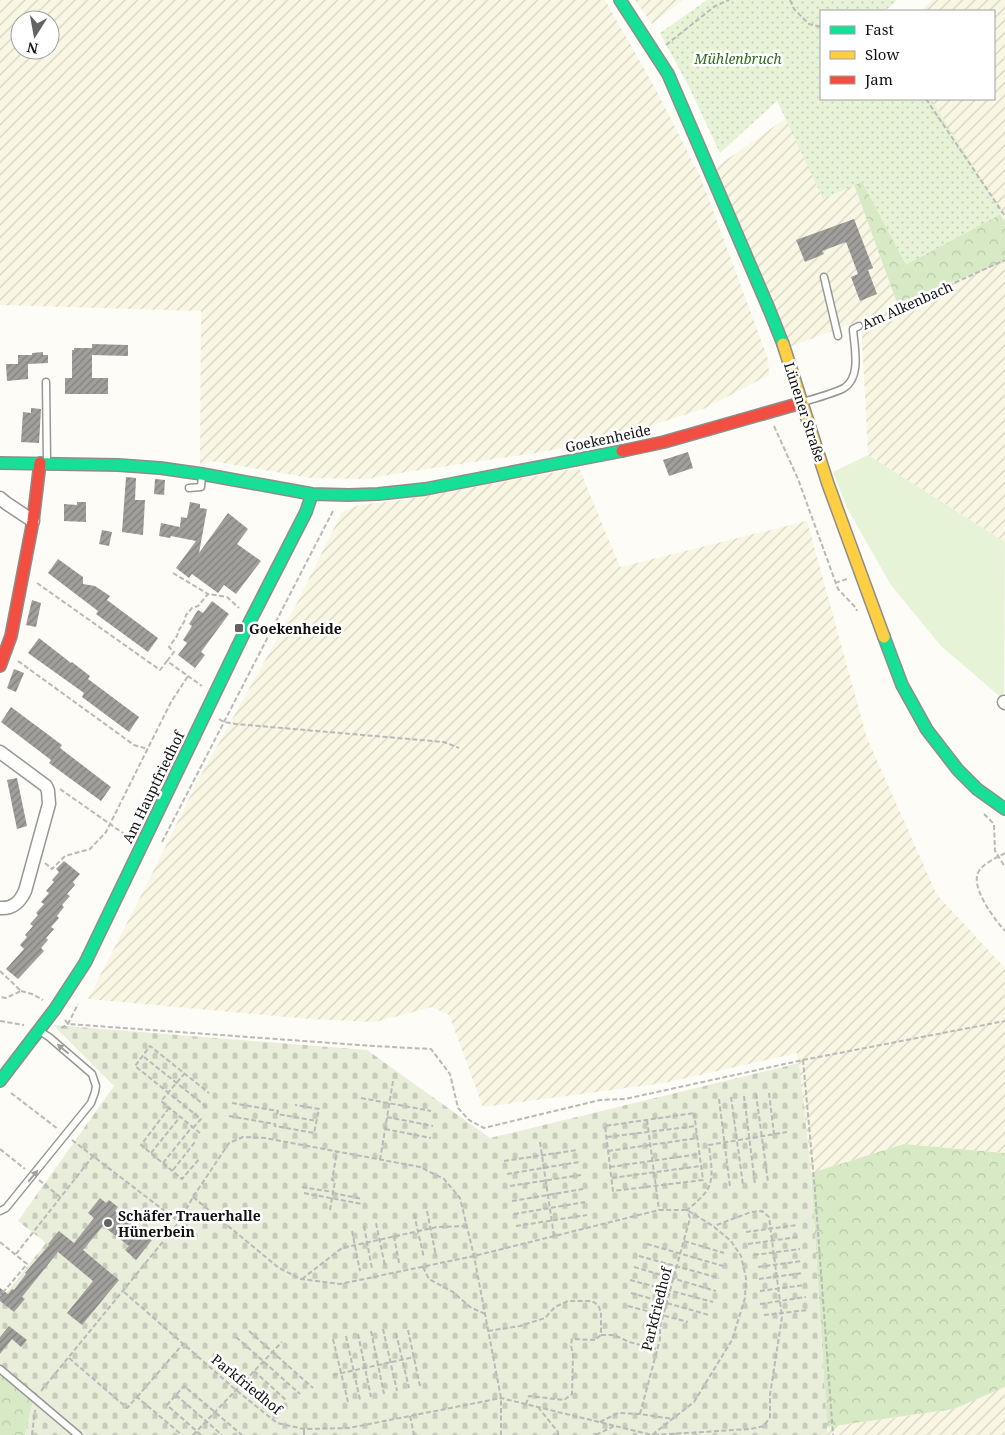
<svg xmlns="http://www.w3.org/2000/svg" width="1005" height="1435" font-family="'Noto Serif',serif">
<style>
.farmland{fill:url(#farmland-furrows);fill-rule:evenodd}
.grass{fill:#e7f3d7}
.forest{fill:url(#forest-crowns)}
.cemetery{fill:url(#cemetery-stones)}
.park{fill:url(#park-dots)}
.building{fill:url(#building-hatch)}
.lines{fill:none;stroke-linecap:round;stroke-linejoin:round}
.lane-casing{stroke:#979795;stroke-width:9}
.street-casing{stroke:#979795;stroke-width:15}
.fast-casing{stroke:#8e8d8b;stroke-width:14}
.slow-casing{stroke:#8e8d8b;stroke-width:14}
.jam-casing{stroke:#8e8d8b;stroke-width:14}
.path{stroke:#b9b9b8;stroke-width:2;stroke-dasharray:5 2.5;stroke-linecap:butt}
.lane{stroke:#fffffe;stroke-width:6}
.street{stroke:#fffffe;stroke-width:12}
.fast{stroke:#16e098;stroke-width:11}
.slow{stroke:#ffcf43;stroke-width:11}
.jam{stroke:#f24e42;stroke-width:11}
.oneway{fill:#a0a09f}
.poi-dot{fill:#646362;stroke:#fff;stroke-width:2}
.labels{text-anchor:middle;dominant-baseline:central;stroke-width:5;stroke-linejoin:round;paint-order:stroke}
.park-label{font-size:14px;font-style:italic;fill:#2f6b1f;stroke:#fff}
.street-label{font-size:14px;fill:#111;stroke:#fff}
.poi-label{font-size:14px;font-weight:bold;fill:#111;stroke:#fff;text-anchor:start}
</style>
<defs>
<pattern id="farmland-furrows" width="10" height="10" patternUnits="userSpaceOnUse" patternTransform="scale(1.25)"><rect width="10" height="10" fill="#f9f7e4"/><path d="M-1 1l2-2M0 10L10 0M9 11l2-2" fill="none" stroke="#d4d3c3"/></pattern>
<pattern id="forest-crowns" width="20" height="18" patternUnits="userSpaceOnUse" patternTransform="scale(1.25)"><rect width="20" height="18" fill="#d8eac5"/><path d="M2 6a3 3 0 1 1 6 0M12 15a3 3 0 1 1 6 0" fill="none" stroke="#b8c8a8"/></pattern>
<pattern id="cemetery-stones" width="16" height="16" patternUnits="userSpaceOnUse" patternTransform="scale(1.25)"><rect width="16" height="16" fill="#e9eedb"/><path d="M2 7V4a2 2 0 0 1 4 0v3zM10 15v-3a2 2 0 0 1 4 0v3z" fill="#c7cbbb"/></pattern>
<pattern id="park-dots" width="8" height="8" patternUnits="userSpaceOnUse" patternTransform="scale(1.25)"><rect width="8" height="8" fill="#e7f3d7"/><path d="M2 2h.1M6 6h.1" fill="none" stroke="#c5cfb8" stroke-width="1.8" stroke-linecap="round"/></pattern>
<pattern id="building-hatch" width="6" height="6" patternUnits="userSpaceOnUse" patternTransform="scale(1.25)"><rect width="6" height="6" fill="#a19f9c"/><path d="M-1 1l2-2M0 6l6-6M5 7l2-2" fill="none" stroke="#82807e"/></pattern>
</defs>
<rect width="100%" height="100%" fill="#fdfcf7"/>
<path class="farmland" d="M0,0H605L655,88L701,178L768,359L769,375L706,408L611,438L536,453L393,474L368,479L311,478L211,461L200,468L201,311L0,305ZM20,20H50V50H20Z
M635,0H683L652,24Z
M932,0H1005V222L929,99H994V11H921Z
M821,94V99H823L897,303L1005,262V542L868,455L861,320L790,347L716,167Z
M579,468L620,567L807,521L867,738L937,895L1005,968V1153L904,1144L811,1173L797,1053L664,1083L483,1107L449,1015L432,1007L375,1022L310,1019L88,999L150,878L197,782L297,603L342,512L359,505L401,500Z
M1005,1387V1435H827V1427L954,1409Z"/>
<path class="grass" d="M868,455L1005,542L1004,700L941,646L891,585L848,510L833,472Z"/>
<path class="forest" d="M823,99H929L1005,222V262L897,303Z
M904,1144L1005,1153V1387L954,1409L827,1427L811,1173Z
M0,1364L35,1393L25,1435H0Z"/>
<path class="cemetery" d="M53,1025L367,1050L490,1138L799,1063L811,1173L827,1427V1435H25L35,1393L0,1364V1301L46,1243L18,1221L114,1086Z"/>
<path class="park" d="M707,0H897L885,11H821V99H931L1003,213L906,265L862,182L823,199L777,101L720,153L690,89L660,33Z"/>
<path class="building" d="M854,219L873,268L868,270L877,294L860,301L851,277L858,274L846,242L822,251L824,254L805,262L796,240Z
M92,344L128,345V356L92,355V378H108V394H65V378H72V350H74V348H92Z
M43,352V355H48V363L28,364V379L7,381L6,364H18V355H32V353Z
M31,408L41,409L39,443L21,442L23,412L31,413Z
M688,452L693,468L669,476L663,460Z
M126,477L136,478L135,500H145L143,535L122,532Z
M155,479L165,480L164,495L154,494Z
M77,502H86V522L64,521V504L77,505Z
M190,502L200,504V508L207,509L199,553L228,513L248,529L237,544L261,561L236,594L224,585L218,593L192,574L189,578L176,568L196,541L171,536L170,538L159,536L161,523L180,527L181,517L187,518Z
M102,530L112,532L109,546L99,544Z
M58,559L83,577V584L95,586L110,596L107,600L158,638L148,652L96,614L98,611L48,573Z
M32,600L41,603L36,627L26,625Z
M212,601L229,614L201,652L205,655L195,668L178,655L187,643L183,640L192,626L189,624L198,610L203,613Z
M39,638L71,663L72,662L90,676L88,679L139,717L129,732L82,697L84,693L28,653Z
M14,669L24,673L16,692L7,688Z
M11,707L62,745L60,748L111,787L101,801L49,763L51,760L1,722Z
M17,778L27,826L17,829L7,780Z
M64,861L80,874L73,882L75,885L67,894L70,896L62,905L64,907L57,916L59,918L51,927L54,929L46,938L48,940L41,948L44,951L18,979L6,969L24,949L20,945L27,937L25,935L33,926L30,924L38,915L36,913L44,904L41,902L49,893L46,891L54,882L52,880L59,872L56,869Z
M100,1198L106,1203L109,1200L118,1207L115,1211L152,1240L136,1260L125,1250L129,1246L103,1226L83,1250L119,1280L82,1325L67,1313L93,1281L58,1252L22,1297L25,1299L14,1312L0,1301V1288L8,1294L12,1289L14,1290L26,1274L25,1273L49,1245L48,1244L59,1231L74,1243L94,1218L88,1213Z
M9,1326L27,1340L21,1347L12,1339L0,1354V1337Z"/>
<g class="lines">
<g class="lane-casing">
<path id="lane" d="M824,277L838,336
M46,382L47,462
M803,402C813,399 835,393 844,388C862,377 854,346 853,329L859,326
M189,488L201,487L202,475
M0,1211L6,1208L91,1103L95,1092L96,1086L92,1074L49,1037L41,1032
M0,1369L78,1435"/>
</g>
<g class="street-casing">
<path id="street" d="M0,498L6,503L33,521
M1004,702L1005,703
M0,752L46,786L48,791L49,804L25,891C20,902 13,909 0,908"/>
</g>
<g class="fast-casing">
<path id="fast" d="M620,0L668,74L769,309L783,344
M0,463L118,465L160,468L202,474L312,494L349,495L378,494L425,489L622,451
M884,637L902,685L927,730L958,770L977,789L1005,809
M0,1081L55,1009L85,963L245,631L306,512L312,494"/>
</g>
<g class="slow-casing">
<path id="slow" d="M783,344L828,484L884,637"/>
</g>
<g class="jam-casing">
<path id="jam" d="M622,451L664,442L801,403
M0,666L11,636L33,521L40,463"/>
</g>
<path class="path" d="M790,0L794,9L809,24L821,27
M666,45L715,6L729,0
M926,99L1005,216
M866,323L1005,260
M774,426L798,479L838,589L856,608L857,611
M173,573L208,594
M37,583L160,670L167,661L202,686
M835,583L847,579
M18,661L134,745L148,749
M167,661L174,652L169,647L177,636L179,630L184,622L186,615L192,608L198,606L208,594L227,597L239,608
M219,719L224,722L236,724L444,742L459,748
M60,789L130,838
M984,814L994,824
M994,825L995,851L1005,867
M162,842L333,511
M1005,853C996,858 984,863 979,871C969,886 995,920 1005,931
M45,863L52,869L65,856L90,849L106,832L171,702L188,676
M0,971L21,991L6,998L0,997
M21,991L32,994L43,1000
M65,1020L68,1024L373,1046L431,1049L450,1074L458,1108L469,1120L484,1128L600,1100L625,1099L803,1060L1005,1021
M0,1021L24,1025
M61,1028L68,1024L78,1004
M144,1057L208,1108
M803,1060L815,1191L833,1435
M185,1073L161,1101L200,1133
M11,1093L58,1129
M769,1093L774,1134
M756,1094L768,1182
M744,1096L755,1184
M731,1097L743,1185
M361,1098L431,1111
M719,1099L730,1187
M232,1103L278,1111L277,1114L317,1121
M169,1108L141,1145L182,1179L200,1158
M694,1113L703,1180L613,1191L605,1126Z
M229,1116L275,1124V1126L314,1133L319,1109L295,1105
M387,1117L433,1126
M647,1120L659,1210
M193,1128L201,1119L135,1066L150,1046L209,1093
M385,1129L431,1138
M607,1137L696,1126
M72,1140L179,1222
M540,1142L554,1236
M0,1149L25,1169
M608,1151L698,1138
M151,1153L180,1117
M380,1160L393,1081
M504,1161L577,1150
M163,1163L192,1127
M610,1167L699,1154
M173,1170L195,1142
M507,1174L579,1162
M612,1178L701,1166
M39,1180L60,1197
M510,1186L581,1175
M302,1187L333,1192
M304,1193L362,1204
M333,1193L362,1199
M512,1201L583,1189
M330,1210L335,1181L332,1180L337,1152
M427,1211L436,1256
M414,1214L424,1258
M514,1214L585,1202
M376,1223L385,1266
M364,1226L372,1269
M516,1226L587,1215
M352,1231L360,1271
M746,1232L797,1225
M394,1236L399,1263
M684,1241L724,1253
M0,1242L27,1264L0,1296
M647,1244L723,1266
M748,1244L798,1237
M16,1254L93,1156
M754,1255L800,1249
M639,1256L719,1278
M423,1267L429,1279L453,1292L470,1307L485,1314
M634,1267L716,1291
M758,1267L802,1261
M302,1279L342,1248L437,1227L466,1226
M759,1279L803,1273
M630,1280L713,1302
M760,1291L805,1285
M124,1292L236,1390L277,1423L304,1429L349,1428L501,1398L652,1435L694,1402L732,1340L745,1298L746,1278L741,1256L731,1241L713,1226L687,1210H659L474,1256L340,1284L301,1279L279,1268L193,1197
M631,1293L709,1315
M760,1304L806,1297
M628,1306L688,1322
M764,1315L808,1310
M383,1329L397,1391
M408,1330L420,1386
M249,1331L313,1388
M371,1331L384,1394
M488,1331L520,1326L545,1318L555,1307L568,1301H592L598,1305L601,1312V1335L595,1340L572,1339L571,1345L573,1355L572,1394L564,1400L529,1396L526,1404
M396,1333L409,1388
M358,1334L371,1397
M601,1335H614L629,1342L657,1349
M346,1336L360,1400
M236,1337L300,1394
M333,1339L348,1402
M69,1358L127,1408L137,1397L182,1435
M254,1371L287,1401
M333,1375L414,1357
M41,1391L179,1222L193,1197L229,1143L243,1137L265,1138L420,1167L444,1179L460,1198L474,1256L501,1398V1435
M176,1395L222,1435
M137,1397L183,1344
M538,1407L558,1432V1435
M640,1414L660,1339V1327L690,1218L687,1210C693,1205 700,1199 705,1193C716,1180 710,1160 709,1145L787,1132
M410,1416L414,1435
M600,1422L618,1413L640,1414L673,1419
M32,1435L35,1410
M193,1435L282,1342
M201,1435L167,1405L184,1386L242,1435
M304,1435V1429
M596,1435L614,1426
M654,1435L750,1429L764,1426L770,1417V1395L782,1317L769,1217L762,1211L751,1212L714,1226"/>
<use href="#lane" class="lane"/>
<use href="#street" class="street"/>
<use href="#fast" class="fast"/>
<use href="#slow" class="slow"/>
<use href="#jam" class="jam"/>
</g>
<defs><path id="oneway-solid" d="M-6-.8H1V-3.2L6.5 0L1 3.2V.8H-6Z" transform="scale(1.25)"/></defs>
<g class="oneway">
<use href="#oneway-solid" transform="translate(63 1049) rotate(-140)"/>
<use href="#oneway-solid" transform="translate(33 1176) rotate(-50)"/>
</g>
<g class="poi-dot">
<rect x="234" y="623" width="10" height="10" rx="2.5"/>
<circle cx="108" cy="1223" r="5"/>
</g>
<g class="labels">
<g class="park-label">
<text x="738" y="58">Mühlenbruch</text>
</g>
<g class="street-label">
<text transform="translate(907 305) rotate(-24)">Am Alkenbach</text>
<text transform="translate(805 412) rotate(72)">Lünener Straße</text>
<text transform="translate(608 438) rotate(-12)">Goekenheide</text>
<text transform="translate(153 787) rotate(-64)">Am Hauptfriedhof</text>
<text transform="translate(656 1309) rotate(-76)">Parkfriedhof</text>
<text transform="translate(247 1384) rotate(39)">Parkfriedhof</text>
</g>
<g class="poi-label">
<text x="249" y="628">Goekenheide</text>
<text x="118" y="1215">Schäfer Trauerhalle<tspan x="118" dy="16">Hünerbein</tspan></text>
</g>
</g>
<rect x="820" y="10" width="175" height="90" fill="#ffffff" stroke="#a0a0a0"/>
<rect x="830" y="26" width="25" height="8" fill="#16e098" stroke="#a0a0a0"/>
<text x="865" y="35" font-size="15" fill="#111111">Fast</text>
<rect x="830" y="51" width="25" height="8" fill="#ffcf43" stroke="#a0a0a0"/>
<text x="865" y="60" font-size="15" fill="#111111">Slow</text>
<rect x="830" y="76" width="25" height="8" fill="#f24e42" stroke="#a0a0a0"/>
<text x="865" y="85" font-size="15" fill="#111111">Jam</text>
<g transform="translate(35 35) rotate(191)"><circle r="24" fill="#ffffff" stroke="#a0a0a0"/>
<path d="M0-4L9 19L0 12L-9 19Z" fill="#646362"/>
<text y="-8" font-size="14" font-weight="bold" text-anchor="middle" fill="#111111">N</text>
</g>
</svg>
